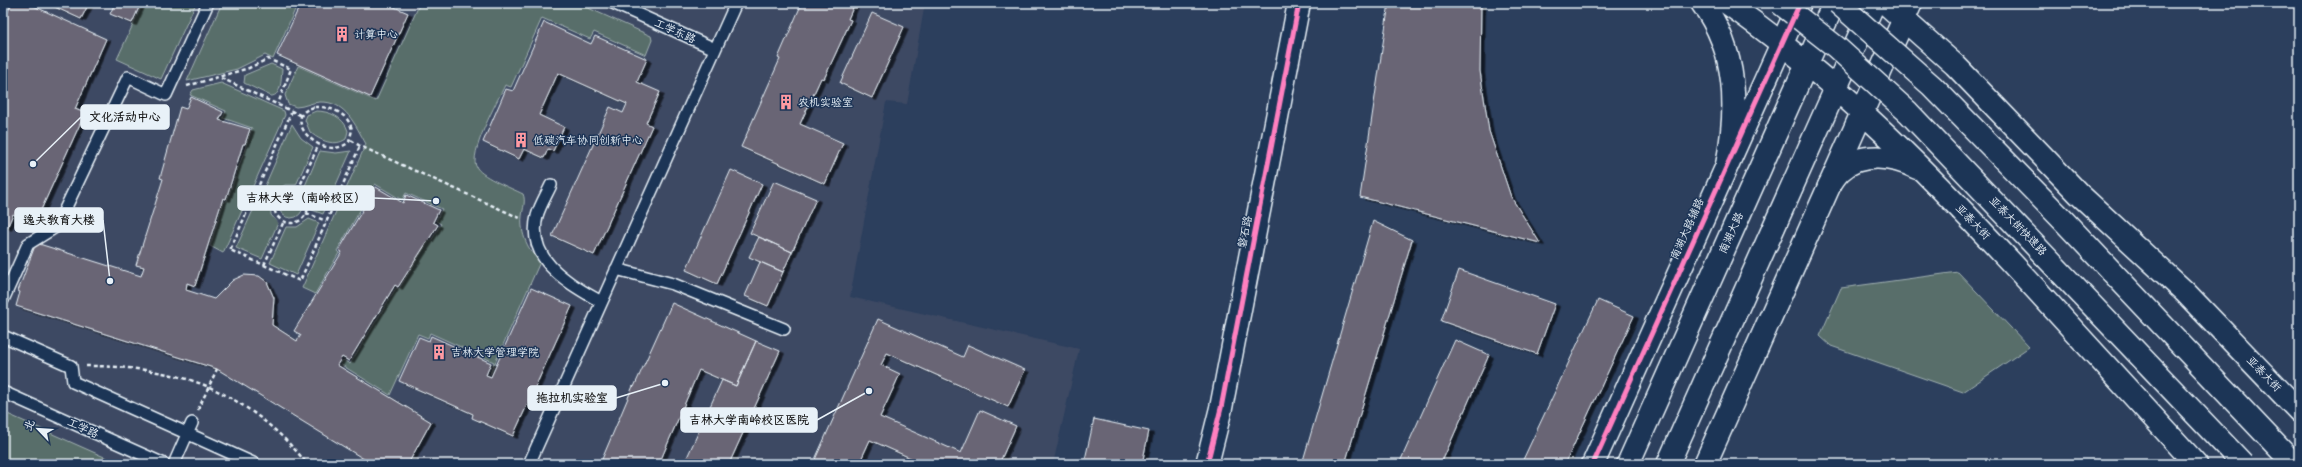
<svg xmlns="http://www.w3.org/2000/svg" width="2302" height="467" font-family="'Comic Neue','LXGW WenKai TC',sans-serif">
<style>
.built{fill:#3e4a64}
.green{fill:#586e6a;stroke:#a0b0b1}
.building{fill:#696574;stroke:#e8f1f8;filter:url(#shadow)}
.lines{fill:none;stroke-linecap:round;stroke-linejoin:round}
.lane-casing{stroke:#e8f1f8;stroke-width:14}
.secondary-casing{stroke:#e8f1f8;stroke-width:25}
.primary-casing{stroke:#e8f1f8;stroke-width:25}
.path{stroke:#e8f1f8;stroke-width:2.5;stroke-dasharray:4 3;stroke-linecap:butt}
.lane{stroke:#1d3557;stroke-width:11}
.secondary{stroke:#1d3557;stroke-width:22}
.primary{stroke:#1d3557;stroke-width:22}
.highway-bridge-casing{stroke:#e8f1f8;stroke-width:25;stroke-linecap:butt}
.highway-bridge{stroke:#1d3557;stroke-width:22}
.cycleway-casing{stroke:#1d3557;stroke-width:8}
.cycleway{stroke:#ff80c0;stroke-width:5}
.labels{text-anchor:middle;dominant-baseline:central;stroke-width:3;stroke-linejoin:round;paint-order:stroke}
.street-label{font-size:11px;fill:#e8f1f8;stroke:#1d3557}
.poi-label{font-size:11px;fill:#e8f1f8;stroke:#1d3557;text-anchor:start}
.leader{fill:none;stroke:#e8f1f8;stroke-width:1.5}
.callout-dot{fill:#e8f1f8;stroke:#1d3557;stroke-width:1.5}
.callout{fill:#e8f1f8;stroke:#e8f1f8;stroke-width:1.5}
.callout-label{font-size:12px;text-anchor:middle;font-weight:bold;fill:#111}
</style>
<defs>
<filter id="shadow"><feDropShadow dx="4.5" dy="2.5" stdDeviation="0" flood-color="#0009"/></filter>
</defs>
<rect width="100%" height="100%" fill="#2c3f5d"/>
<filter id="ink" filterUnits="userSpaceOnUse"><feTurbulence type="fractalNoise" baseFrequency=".025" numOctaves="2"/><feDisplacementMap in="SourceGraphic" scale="8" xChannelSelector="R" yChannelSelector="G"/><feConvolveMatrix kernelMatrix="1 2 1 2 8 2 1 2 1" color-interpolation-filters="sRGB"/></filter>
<g filter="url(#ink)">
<path class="built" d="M3,3H925L907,104L886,102L850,297L1079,349L1053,464H3Z"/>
<path class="green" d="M143,3H196L161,79L117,59Z
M222,3H298L273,59L265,55L237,69L187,81Z
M420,3H577L651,36L652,40L646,55L594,32L590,39L542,18L511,87L505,85C498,100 467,155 477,168C484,178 511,188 523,194C526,201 523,208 522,216C520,234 528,250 540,262L490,374L494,362L430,333L428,338L418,334L390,395L340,364L343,360L350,364L396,288L399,289L429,240L431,241L441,224L436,221L442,209L406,193L402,200L375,184L337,251L339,253L315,294L302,288L366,144C355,125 346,101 320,102C312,102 304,107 296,107L288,104L285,95L298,66L376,101Z
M271,64L282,69C281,78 282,96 271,96L244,83L245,75Z
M221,83L284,111L285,115L223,253L210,246L224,201H227L252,128L223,118L226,111L190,95L193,90Z
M316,111C329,111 344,117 348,131L346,139C335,147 320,141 310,132L305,120L307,115Z
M292,124L301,138L313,147L296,185H285L274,192L264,188Z
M320,151L336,153L351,151L323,214L312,210L311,196L304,188Z
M279 206a12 12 0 1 1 24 0a12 12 0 1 1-24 0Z
M259,197L270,201L271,215L278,223L262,259L236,248Z
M309,219L319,223L296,275L270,263L286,227H297Z
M1958,272L2029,347L1963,392L1831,346L1820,336L1841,288Z
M3,412L120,464H3Z"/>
<path class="building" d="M12,3H27L106,39L75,109L85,113L36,221L27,216L25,220L13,214L7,228L3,226V22Z
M46,3H89L81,19Z
M115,3H141L132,23L110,14Z
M301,3H385L408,13L370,97L277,55Z
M802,3H855L848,19L851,20L824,79L821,78L800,124L843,143L825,184L741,147L780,59L778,58Z
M1389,3H1481L1480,71L1489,131L1511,197L1540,243L1360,197Z
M872,13L904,27L872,98L840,83Z
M544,22L591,44L595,36L647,59L637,82L660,92L646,123L652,126L594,255L552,236L610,107L623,113L627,104L558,73L539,115L564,127L553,151L548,149L544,158L524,149L519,159L483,142L506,89L513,91Z
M191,97L223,112L219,120L250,129L245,144H243L226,199L223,198L195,286L187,283L186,290L214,299L233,280L244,275L259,276L267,282L274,298L272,325L297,341L301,335L294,331L342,252L339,250L376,187L403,203L406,195L439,210L433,222L438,225L398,287L395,285L349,361L342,357L337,365L431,422L408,464H372L217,369L16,306L20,292L18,291L36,243L141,276L144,267L136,265L163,179L160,178L180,107L186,109Z
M731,170L762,184L717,284L686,270Z
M774,181L816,199L792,252L750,233Z
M1373,221L1412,240L1345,464H1302Z
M759,237L792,252L783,272L749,257Z
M760,262L783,272L768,306L745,296Z
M1459,270L1555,304L1537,354L1441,321Z
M531,288L572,306L513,436L472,418L473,414L399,381L419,337L429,341L431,336L491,363L486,375L491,377Z
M1598,300L1634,316L1565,464H1521Z
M672,303L756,341L736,386L699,370L659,464H600L633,386L634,387Z
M878,319L963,357L968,345L1025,370L1008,407L887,353L881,365L900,374L880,417L961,453L980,410L1016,426L999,464H924L870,440L859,464H813Z
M1455,340L1489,355L1441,464H1399Z
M756,341L780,351L729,464H684L722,380L736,386Z
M1094,419L1149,431L1142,464H1084Z"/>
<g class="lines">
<g class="lane-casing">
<path id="lane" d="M613,3L715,49
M551,185C547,194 540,205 537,216C526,261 569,283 601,302
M616,269L673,284L784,329
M3,300L28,244L57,226L128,77L166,95L208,3
M3,336L71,366L73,382L255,464
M3,392L164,464
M174,464L192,423
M529,464L736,3"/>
</g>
<g class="secondary-casing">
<path id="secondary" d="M1207,464L1221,408L1299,3
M1593,464L1800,3
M1705,464L1911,3"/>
</g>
<g class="primary-casing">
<path id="primary" d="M1702,3C1738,52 1738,109 1727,165
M1727,3C1843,84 1937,182 2033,286C2087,345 2142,405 2196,464
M1885,3L1955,65L2079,194L2185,292L2299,411
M1829,186C1832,181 1836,175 1840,171C1861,151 1894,156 1917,168
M1628,464L1834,3
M1668,464L1874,3"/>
</g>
<path class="path" d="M221,78L302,116
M187,86L249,68L268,59L291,69L278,104
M315,107C331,106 349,114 352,130L349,142C322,165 277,114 315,107Z
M292,111L230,250L300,281L360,146
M351,140L360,146L522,219
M274 206a17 17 0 1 1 34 0a17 17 0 1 1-34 0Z
M257,190L276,199
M298,190L319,144
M306,213L326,221
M264,265L284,221
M86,366C126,366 172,371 209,387C246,403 283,433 307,464
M198,410L217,369"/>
<use href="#lane" class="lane"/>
<use href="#secondary" class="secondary"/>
<use href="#primary" class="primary"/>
<g class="highway-bridge-casing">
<path id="highway-bridge" d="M1780,3L1836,47L1908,112L2243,464
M1838,3L1932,86L2062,219L2294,464"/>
</g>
<use href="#highway-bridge" class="highway-bridge"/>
<g class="cycleway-casing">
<path id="cycleway" d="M1207,464L1221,408L1299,3
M1593,464L1800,3"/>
</g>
<use href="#cycleway" class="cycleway"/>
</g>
</g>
<defs>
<g id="building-bare" transform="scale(1.2)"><path d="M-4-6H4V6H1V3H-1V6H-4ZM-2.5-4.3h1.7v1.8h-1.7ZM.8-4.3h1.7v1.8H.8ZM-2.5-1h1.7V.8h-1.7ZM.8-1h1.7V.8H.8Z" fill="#ff9aa2" stroke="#1d3557" stroke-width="2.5" paint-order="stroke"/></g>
</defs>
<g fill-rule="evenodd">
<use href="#building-bare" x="342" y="34"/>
<use href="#building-bare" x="786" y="102"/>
<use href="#building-bare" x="521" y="140"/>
<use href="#building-bare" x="439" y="352"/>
</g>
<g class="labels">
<g class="street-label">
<text transform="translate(675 31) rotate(24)">工学东路</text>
<text transform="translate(1973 222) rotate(46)">亚泰大街</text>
<text transform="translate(2018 226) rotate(46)">亚泰大街快速路</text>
<text transform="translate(1687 229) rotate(-66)">南湖大路辅路</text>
<text transform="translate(1245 232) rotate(-79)">磐石路</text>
<text transform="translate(1731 233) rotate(-66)">南湖大路</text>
<text transform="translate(2264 374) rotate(46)">亚泰大街</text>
<text transform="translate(83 428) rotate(24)">工学路</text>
</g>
<g class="poi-label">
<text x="354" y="34">计算中心</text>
<text x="798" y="102">农机实验室</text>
<text x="533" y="140">低碳汽车协同创新中心</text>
<text x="451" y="352">吉林大学管理学院</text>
</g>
</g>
<path class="leader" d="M33 164L81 117M436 201L374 198M110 281L103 220M665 383L616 398M869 391L817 420"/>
<g class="callout-dot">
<circle cx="33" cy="164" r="4"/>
<circle cx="436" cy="201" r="4"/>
<circle cx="110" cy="281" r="4"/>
<circle cx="665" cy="383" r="4"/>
<circle cx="869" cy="391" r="4"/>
</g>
<g class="callout">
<rect x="81" y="105" width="88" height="24" rx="4"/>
<rect x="238" y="186" width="136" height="24" rx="4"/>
<rect x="15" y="208" width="88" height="24" rx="4"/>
<rect x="528" y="386" width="88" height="24" rx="4"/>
<rect x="681" y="408" width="136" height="24" rx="4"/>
</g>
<g class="callout-label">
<text x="125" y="121">文化活动中心</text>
<text x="306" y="202">吉林大学（南岭校区）</text>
<text x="59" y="224">逸夫教育大楼</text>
<text x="572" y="402">拖拉机实验室</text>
<text x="749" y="424">吉林大学南岭校区医院</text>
</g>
<rect width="2302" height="467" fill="none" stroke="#1d3557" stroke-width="16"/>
<rect x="8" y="8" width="2286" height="451" fill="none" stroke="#e8f1f8" stroke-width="1.5" filter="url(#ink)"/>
<g transform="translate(38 429) rotate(295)" stroke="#1d3557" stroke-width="3" paint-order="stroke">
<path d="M0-3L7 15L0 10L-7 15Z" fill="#e8f1f8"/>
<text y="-6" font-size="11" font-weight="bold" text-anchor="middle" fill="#e8f1f8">北</text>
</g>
</svg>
